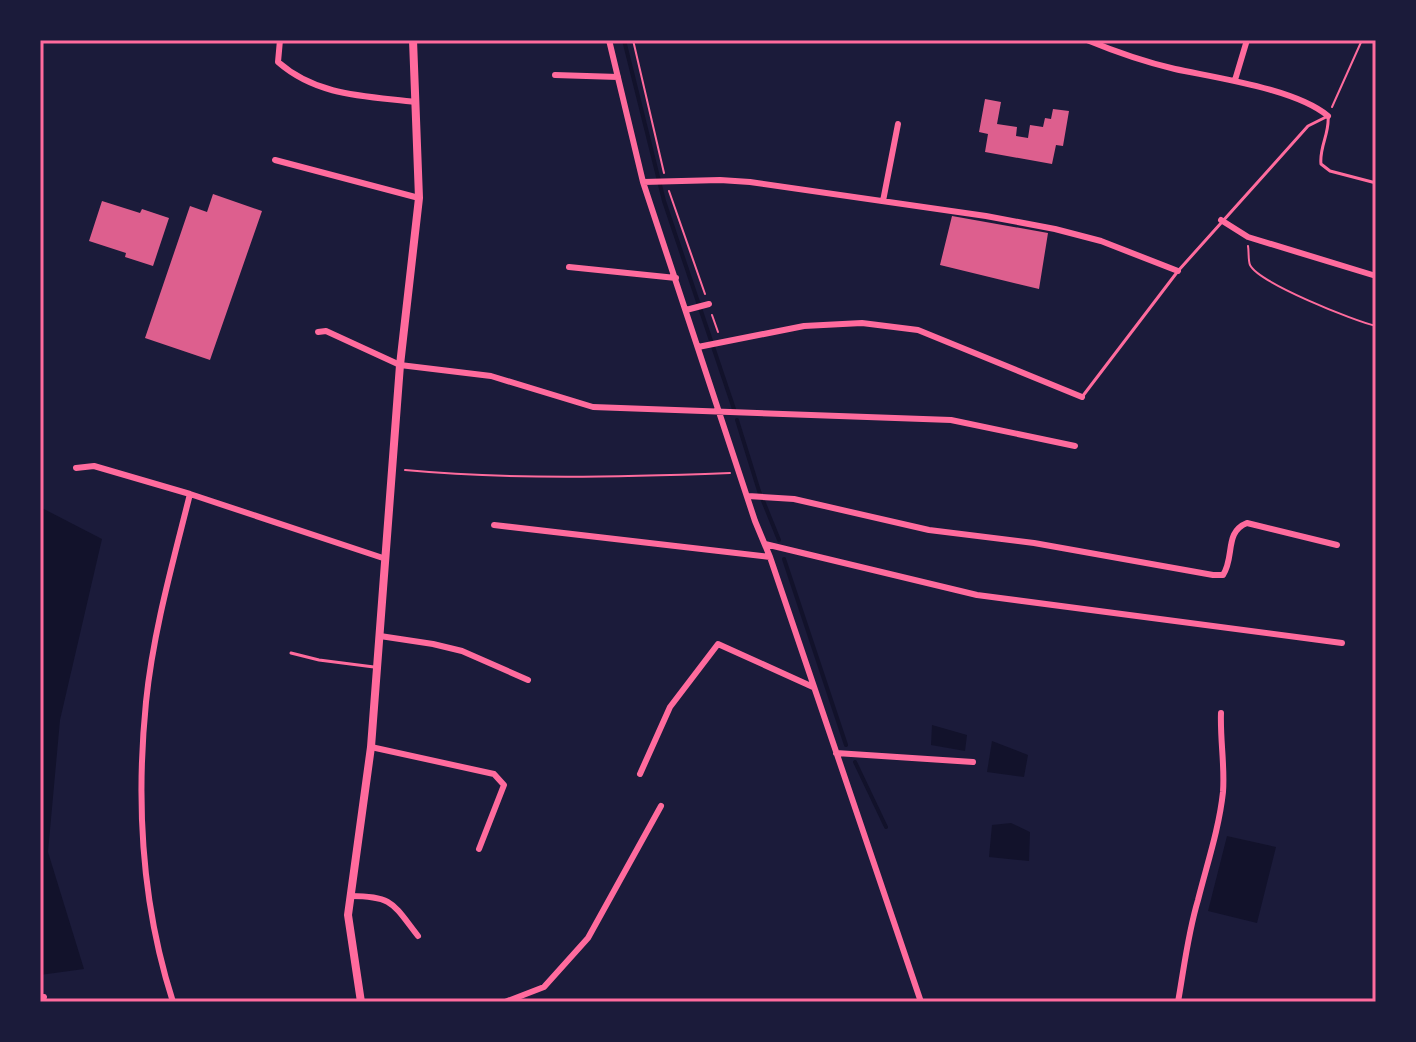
<svg xmlns="http://www.w3.org/2000/svg" width="1416" height="1042" font-family="'Space Grotesk',sans-serif">
<style>
.water{fill:#12122b}
.lines{fill:none;stroke-linecap:round;stroke-linejoin:round}
.stream{stroke:#12122b;stroke-width:4}
.building{fill:#dd5f8e}
.path{stroke:#ff6b9d;stroke-width:2}
.service{stroke:#ff6b9d;stroke-width:3}
.minor{stroke:#ff6b9d;stroke-width:6}
.tertiary{stroke:#ff6b9d;stroke-width:8}
.neatline{fill:none;stroke:#ff6b9d;stroke-width:3}
</style>
<rect width="100%" height="100%" fill="#1b1b3a"/>
<path class="water" d="M40,507L102,539L60,720L48,852L84,969L40,975Z
M932,725L967,735L965,751L931,745Z
M992,741L1028,755L1024,777L987,772Z
M1011,823L1030,832L1029,861L989,857L992,825Z
M1227,836L1276,847L1257,923L1208,911Z"/>
<g class="lines">
<path class="stream" d="M624,40L664,201L734,409
M737,420L759,491L779,540
M784,559L846,745
M855,762L886,827"/>
</g>
<path class="building" d="M985,99L1001,102L997,124L1017,127L1016,136L1028,138L1030,125L1043,127L1045,118L1051,119L1053,109L1069,111L1063,146L1056,145L1052,164L985,152L988,134L979,132Z
M213,194L262,211L210,360L145,338L190,206L207,212Z
M102,201L140,213L142,209L169,218L153,266L125,257L126,253L89,241Z
M952,216L1048,233L1039,289L940,265Z"/>
<g class="lines">
<path class="path" d="M633,40L664,173
M1332,107L1362,40
M669,191L705,294
M1248,246C1249,251 1248,260 1250,265C1259,283 1354,321 1376,326
M712,315L718,332
M405,470C513,480 621,477 730,473"/>
<path class="service" d="M1082,397L1178,271L1308,126L1328,116C1330,133 1319,147 1321,164L1330,171L1376,183
M291,653L319,660L374,667"/>
<path class="minor" d="M280,40L278,62C318,97 367,96 416,102
M609,40L643,182L755,521L770,557L921,1002
M1087,40C1116,52 1145,62 1175,69C1217,78 1296,89 1328,116
M555,75L618,77
M1235,80L1247,40
M275,160L419,198
M643,182L720,180L750,182L986,216L1055,229L1101,241L1178,271
M883,201L898,124
M1221,220L1248,237L1376,276
M569,267L676,278
M686,310L709,304
M318,332L326,331L400,365L491,376L593,407L951,420L1075,446
M698,347L804,326L862,323L918,330L1082,397
M76,468L94,466L190,494L386,559
M748,496L794,499L929,530L1034,543L1213,575H1223C1235,557 1224,532 1247,523L1337,545
M494,525L770,557
M765,544L977,595L1342,643
M380,636L433,644L462,651L528,680
M371,747L494,774L504,785L479,849
M836,753L973,762
M640,774L670,707L718,644L813,687
M351,896C393,896 393,904 418,936
M40,998L44,997
M173,1002C142,906 136,802 146,702C153,632 173,562 190,494
M505,1002L544,987L588,938L661,806
M1178,1002C1184,968 1188,933 1198,900C1207,864 1219,829 1223,792C1225,766 1220,740 1221,713"/>
<path class="tertiary" d="M361,1002L348,915L371,747L400,365L419,198L413,40"/>
</g>
<rect width="1416" height="1042" fill="none" stroke="#1b1b3a" stroke-width="84"/>
<rect x="42" y="42" width="1332" height="958" class="neatline"/>
</svg>
